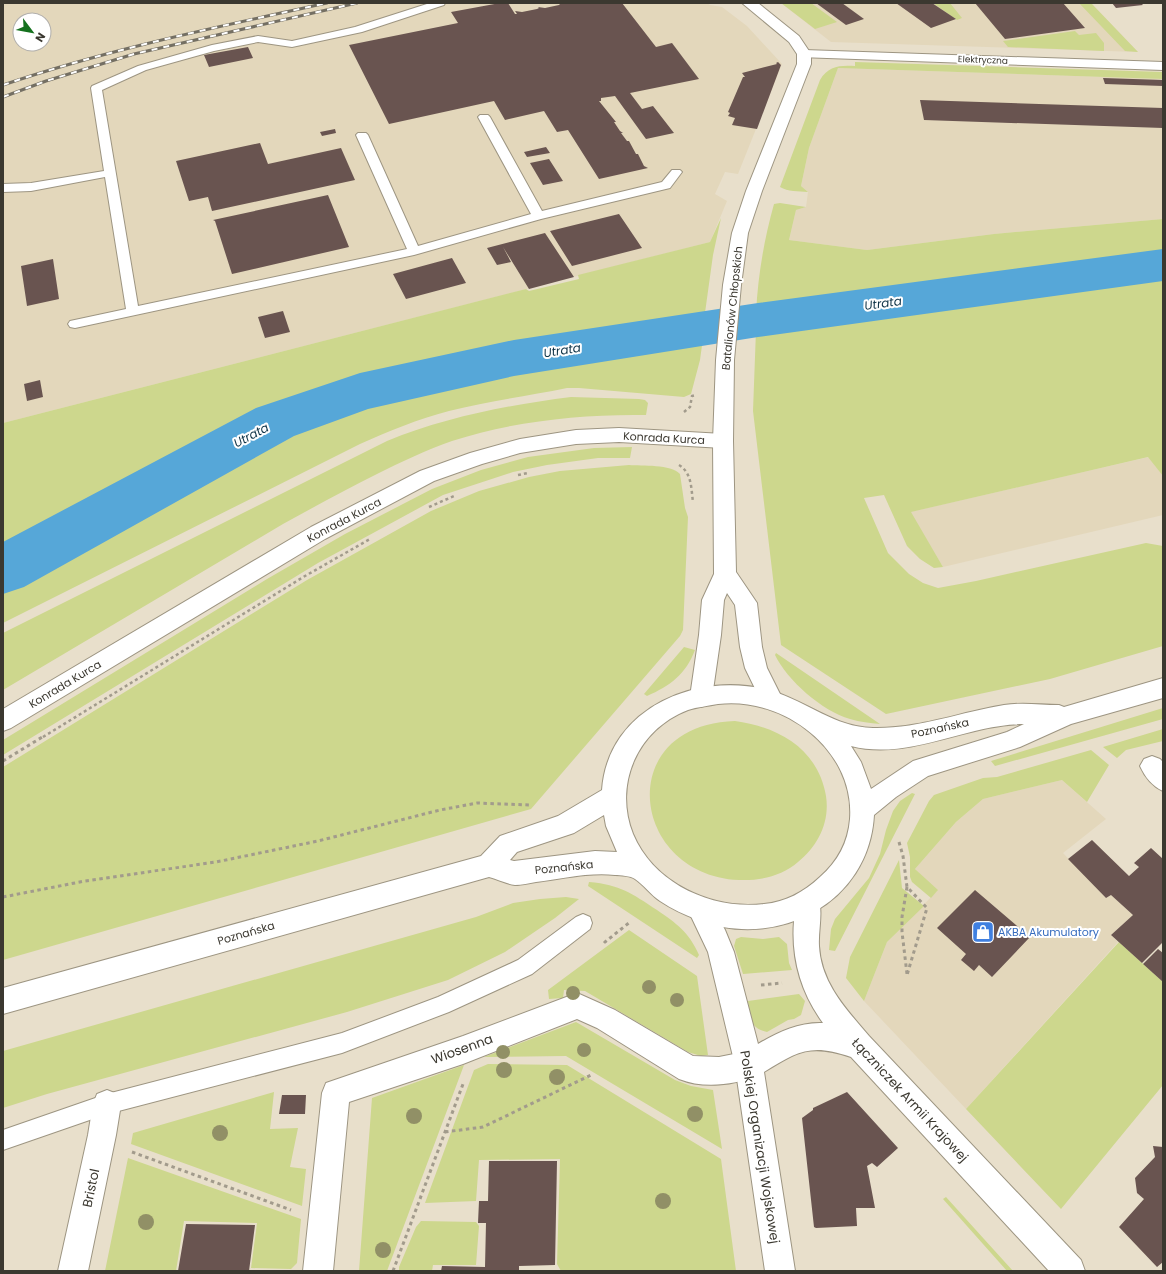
<svg xmlns="http://www.w3.org/2000/svg" width="1166" height="1274" font-family="Poppins,sans-serif">
<style>
.built{fill:#e3d7bb;fill-rule:evenodd}
.green{fill:#cdd78d}
.lines{fill:none;stroke-linecap:round;stroke-linejoin:round}
.river{fill:#56a7d8;fill-rule:evenodd}
.building{fill:#695450}
.service-casing{stroke:#9d9582;stroke-width:2}
.minor-casing{stroke:#9d9582;stroke-width:2}
.tertiary-casing{stroke:#9d9582;stroke-width:2}
.secondary-casing{stroke:#9d9582;stroke-width:2}
.path-far1{stroke:#a29b8c;stroke-width:2.5;stroke-dasharray:3 3;stroke-linecap:butt}
.path{stroke:#a29b8c;stroke-width:3;stroke-dasharray:3.5 3.5;stroke-linecap:butt}
.service{fill:#fff;fill-rule:evenodd}
.minor{fill:#fff;fill-rule:evenodd}
.tertiary{fill:#fff;fill-rule:evenodd}
.secondary{fill:#fff;fill-rule:evenodd}
.rail-casing{stroke:#746f63;stroke-width:3}
.rail{stroke:#fff;stroke-width:2;stroke-dasharray:6;stroke-linecap:butt}
.tree{fill:#919066}
.labels{text-anchor:middle;dominant-baseline:central;stroke-width:4;stroke-linejoin:round;paint-order:stroke}
.far-street-label{font-size:9px;fill:#3b3830;stroke:#fff}
.street-label{font-size:11px;fill:#3b3830;stroke:#fff}
.shop-label{font-size:11px;fill:#366cbe;stroke:#fff;text-anchor:start}
.water-label{font-size:12px;font-style:italic;fill:#0f3347;stroke:#fff}
.near-street-label{font-size:13px;fill:#3b3830;stroke:#fff}
</style>
<rect width="100%" height="100%" fill="#e8dfcb"/>
<path class="built" d="M3,3H707L710,5L722,7L747,26L782,64L738,174L725,172L715,194L727,201L710,242L3,423ZM20,20H44V44H20Z
M781,3H1091L1138,52L831,42Z
M838,68L1163,79V219L994,234L867,250L789,240L796,210L806,207L808,192L801,186L809,148Z
M1149,457L1163,476V515L943,567L910,512Z
M1062,780L1106,819L1063,853L1106,898L1111,895L1133,915L1111,935L1118,942L966,1109L864,1001L887,942L937,891L915,869L956,822L983,799Z"/>
<path class="green" d="M781,3H811L837,22L815,29Z
M933,3H950L962,18L957,20Z
M1079,3H1091L1138,52L1125,51Z
M1075,31L1079,35L1096,33L1104,43V51L1008,47L1003,41Z
M855,62L1163,72V79L838,68L809,148L801,186L808,192C798,191 788,192 780,187L820,80C828,66 840,65 855,66Z
M780,203L806,207L796,210L789,240L867,250L994,234L1163,219V257L756,313C758,275 764,240 774,204Z
M721,218L713,255L704,320L482,355L374,379L331,393L279,412L216,442L3,559V423L526,289L529,291L579,279L578,275L710,242Z
M1163,270V476L1148,457L911,512L943,567L934,568L920,559L907,546L884,495L864,498L888,553L909,574L923,583L938,588L976,581L1146,543L1163,546V646L1050,679L886,714L781,645L753,411L756,330Z
M685,338L686,344L691,343L689,338H703L700,360L691,394L684,397L579,388H567C528,396 488,401 449,411C418,419 389,431 360,444L3,623V582L265,438C285,428 305,418 326,411C356,400 388,393 420,386C507,365 596,352 685,338Z
M571,397L639,399L645,400L648,403L646,415C580,414 515,421 452,441C426,450 401,462 377,474C345,490 314,507 283,524L3,690V633L387,441C446,417 508,405 571,397Z
M632,447L630,458H598L547,465L513,472L443,495L318,563L3,755V740L267,579L345,534L432,489L481,470L528,457L594,448Z
M629,465C642,466 671,464 680,474L685,508L688,517L683,630L680,636L531,809L3,960V767L307,580L431,511L479,491L529,477L560,471Z
M684,647L695,650C686,674 670,686 647,696L644,694Z
M776,653L880,724C870,723 860,722 850,719C822,711 787,680 775,655Z
M1163,708V719L995,766L991,761Z
M735,721C779,727 818,749 826,796C830,822 818,846 798,862C782,876 760,881 739,880C630,875 612,725 735,721Z
M1163,729V741L1126,750L1117,758L1103,747Z
M1091,750L1109,765L1087,802L1062,780L983,799L956,822L915,869L938,890L931,898L912,882L910,877V857L907,843L929,801L934,795L983,778L997,777Z
M912,793L915,794L835,951L829,950L831,929L835,919L869,878L880,854L886,830L893,811L900,801Z
M899,860L902,888L924,906L887,942L864,1001L846,978L850,957Z
M589,882C621,885 631,893 657,910C676,923 689,932 699,955L697,958L588,886Z
M566,897L579,899L555,918L505,952L448,980L347,1012L47,1094L3,1108V1051L476,917L513,903L540,899Z
M629,930L697,976L708,1055L701,1056L688,1052L585,991L564,990L563,998L549,999L548,990Z
M741,937L763,939L779,937L787,944L789,963L792,970L743,974L734,946L736,939Z
M1119,942L1163,982V1085L1061,1209L966,1109Z
M799,994L805,1001L801,1015L794,1019L788,1020L767,1032C749,1028 750,1017 748,1001Z
M576,1022L675,1080L691,1086L713,1090L722,1149L566,1056L484,1057Z
M488,1064L567,1065L721,1159L736,1271H561L557,1264L560,1159L479,1160L476,1201L425,1203L474,1070Z
M464,1065L387,1271H359L372,1098Z
M274,1092L270,1129L298,1128L290,1167L306,1169L302,1206L131,1144L133,1133Z
M128,1158L301,1219L297,1263L291,1269L251,1268L257,1223L184,1221L176,1271H105Z
M946,1197L1013,1271H1007L943,1199Z
M421,1221L476,1222L479,1226L476,1265H433L432,1271H399V1267L416,1227Z"/>
<g class="lines">
<path class="river" d="M1163,249V281L758,337L514,376L368,409L294,436L24,587L3,594V542L256,408L360,373L514,340L758,303Z"/>
</g>
<path class="building" d="M500,3H508L515,14H517L515,11L522,12L537,9L539,8L538,7L545,8L559,5L561,3H622L656,47L672,43L699,79L630,93L642,109L653,106L674,133L646,139L615,96L601,98V101H599L616,122H614L620,131L623,133H621L627,141H629L636,154H638L644,166L648,168L599,179L568,130L557,132L544,111L505,120L494,101L389,124L349,45L458,23L451,12Z
M816,3H842L864,19L846,25Z
M896,3H932L956,19L931,28Z
M975,3H1063L1085,28L1005,39Z
M1112,3H1141L1143,5L1116,8Z
M248,47L253,58L209,67L204,55Z
M778,62L781,65L757,129L732,125L735,118L728,116L730,113L728,112L743,77H745L742,73L777,64L776,63Z
M1103,78L1163,80V86L1105,84Z
M920,100L1163,108V128L924,120Z
M335,129L336,133L322,136L320,132Z
M260,143L268,164L341,148L355,180L212,211L208,197L189,201L176,161Z
M546,147L550,153L527,157L524,152Z
M549,159L563,181L543,185L530,163Z
M328,195L349,247L232,274L215,221L213,220Z
M619,214L642,248L572,266L550,231Z
M545,233L574,277L529,289L503,247L511,262L497,265L487,248Z
M452,258L466,283L406,299L393,274Z
M53,259L59,299L27,306L21,266Z
M283,311L290,332L265,338L258,317Z
M40,380L43,397L27,401L24,384Z
M1092,840L1129,876L1139,867L1134,863L1151,848L1163,859V942L1142,963L1111,935L1133,915L1111,895L1106,898L1068,859Z
M975,890L1030,937L992,977L979,965L974,971L961,960L966,954L937,928Z
M1158,949L1163,953V982L1143,964Z
M847,1092L898,1148L877,1167L872,1163L867,1166L875,1208H856L857,1226L816,1228L814,1227L802,1118L813,1110V1108Z
M282,1095H306L305,1114H279Z
M1153,1146L1163,1147V1262L1157,1267L1119,1227L1144,1199L1137,1193L1135,1178L1155,1157Z
M489,1161H557L555,1265L519,1266V1271H441L442,1266L485,1267L486,1223H478L479,1201H488Z
M186,1224L255,1225L249,1271H178Z"/>
<g class="lines">
<g class="service-casing">
<path id="service" d="M430,3H445L444,5L362,32L292,47L258,42L214,51L146,70L102,90L138,306L407,249L356,135L358,133H366L368,135L418,246L531,214L478,117L480,115H488L490,117L542,211L662,182L672,170H680L682,172L670,188L541,219L414,255L75,328L70,327L68,324L70,321L126,309L105,177L31,191L3,192V184L31,183L104,171L91,88L92,86L138,66L212,45L258,36L292,41L355,27Z
M583,914L590,917L592,923L590,929L532,974L449,1012L342,1053L107,1114L3,1150V1130L107,1094L342,1033L438,997L518,960L576,917Z"/>
</g>
<g class="minor-casing">
<path id="minor" d="M804,50L1163,62V70L799,57L797,54L799,51Z
M619,428L723,434L730,436L733,441L730,446L723,448L619,442L576,444L520,453L482,464L434,481L325,539L11,728L3,731V709L311,527L420,471L470,453L520,439L576,430Z
M1152,756L1160,759L1163,762V791C1152,786 1145,777 1140,766L1144,759Z
M577,993L615,1010L693,1056L719,1057L749,1051L759,1055L763,1065L759,1075C734,1085 704,1089 679,1079L597,1028L577,1019L463,1064L349,1102L333,1271H303L322,1093L326,1083L463,1036Z
M107,1090L117,1094L121,1104L116,1135L88,1271H58L88,1135L93,1104L97,1094Z"/>
</g>
<g class="tertiary-casing">
<path id="tertiary" d="M742,3H758L799,36L811,54V64L762,191L748,233L741,285L734,360L733,441L736,572L757,603L762,647L767,668L783,700L780,707L772,710L764,707L745,668L740,647L735,605L727,593L724,600L721,635L712,697L709,704L701,707L693,704L690,697L699,635L702,600L714,574L713,441L716,360L723,285L732,233L746,191L797,64V54L789,42Z
M808,891L817,895C824,910 818,929 819,946C821,983 846,1009 869,1036L1081,1260L1085,1271H1049L851,1057C811,1043 798,1051 764,1072L795,1271H765L735,1065L708,952L688,910L692,901L701,898L710,901L725,930L734,952L758,1044C778,1032 799,1022 823,1023C801,993 791,958 794,921C795,912 795,904 799,895Z"/>
</g>
<g class="secondary-casing">
<path id="secondary" d="M1163,678V698L1071,724L1020,747L928,776L896,797L874,815C869,904 777,950 698,920C685,915 672,909 660,901C651,895 644,885 635,879C631,876 620,875 615,875C589,872 561,879 536,882C529,883 522,885 515,885C507,884 497,879 489,877L3,1014V988L481,856L500,836L558,816L602,790C608,706 700,670 772,691C808,702 834,727 873,728C918,729 961,712 1004,705C1022,702 1041,705 1059,705L1064,707ZM718,704C784,696 855,750 850,819C848,843 838,861 820,877C804,892 786,902 764,904C712,910 654,884 633,834C613,784 638,729 688,710C697,707 708,706 718,704ZM1024,724L1007,732L913,761L871,789L861,762L851,746C909,761 966,724 1024,724ZM604,815L606,826L617,852L595,851L514,861L510,860L517,852L574,833Z"/>
</g>
<path class="path-far1" d="M684,412L690,407L692,396L696,395
M679,465C692,473 691,488 693,502
M518,475L528,473
M429,507L454,496
M43,737L305,576L370,539"/>
<path class="path" d="M3,761L44,736
M899,842L903,856L907,887L927,908L907,975
M907,887L902,917V932L907,974
M3,897L85,881L216,862L318,841L440,810L477,803L529,805
M604,941L605,942L630,922
M761,985L782,983
M445,1132L483,1127L591,1075
M132,1152L291,1210
M393,1271L463,1084"/>
<use href="#service" class="service"/>
<use href="#minor" class="minor"/>
<use href="#tertiary" class="tertiary"/>
<use href="#secondary" class="secondary"/>
<g class="rail-casing">
<path id="rail" d="M3,85C109,49 218,27 327,3
M3,97L46,81L134,54L357,3"/>
</g>
<use href="#rail" class="rail"/>
</g>
<g class="tree">
<circle cx="649" cy="987" r="7"/>
<circle cx="573" cy="993" r="7"/>
<circle cx="677" cy="1000" r="7"/>
<circle cx="584" cy="1050" r="7"/>
<circle cx="503" cy="1052" r="7"/>
<circle cx="504" cy="1070" r="8"/>
<circle cx="557" cy="1077" r="8"/>
<circle cx="695" cy="1114" r="8"/>
<circle cx="414" cy="1116" r="8"/>
<circle cx="220" cy="1133" r="8"/>
<circle cx="663" cy="1201" r="8"/>
<circle cx="146" cy="1222" r="8"/>
<circle cx="383" cy="1250" r="8"/>
</g>
<defs>
<g id="shop-square" transform="scale(1.15)"><rect x="-9" y="-9" width="18" height="18" rx="4" fill="#3f7fe0" stroke="#fff"/><path d="M-5-2.5h2.3a2.7 3.5 0 0 1 5.4 0H5L5.5 6h-11ZM-1.5-2.5h3a1.5 2.3 0 0 0-3 0Z" fill="#fff"/></g>
</defs>
<g fill-rule="evenodd">
<use href="#shop-square" x="983" y="932"/>
</g>
<g class="labels">
<g class="far-street-label">
<text transform="translate(983 60) rotate(2)">Elektryczna</text>
</g>
<g class="street-label">
<text transform="translate(732 308) rotate(-84)">Batalionów Chłopskich</text>
<text transform="translate(664 438) rotate(3)">Konrada Kurca</text>
<text transform="translate(344 520) rotate(-28)">Konrada Kurca</text>
<text transform="translate(65 684) rotate(-31)">Konrada Kurca</text>
<text transform="translate(940 728) rotate(-12)">Poznańska</text>
<text transform="translate(564 867) rotate(-6)">Poznańska</text>
<text transform="translate(246 933) rotate(-16)">Poznańska</text>
</g>
<g class="shop-label">
<text x="998" y="932">AKBA Akumulatory</text>
</g>
<g class="water-label">
<text transform="translate(883 303) rotate(-8)">Utrata</text>
<text transform="translate(562 350) rotate(-9)">Utrata</text>
<text transform="translate(251 435) rotate(-28)">Utrata</text>
</g>
<g class="near-street-label">
<text transform="translate(462 1049) rotate(-20)">Wiosenna</text>
<text transform="translate(910 1100) rotate(47)">Łączniczek Armii Krajowej</text>
<text transform="translate(760 1147) rotate(81)">Polskiej Organizacji Wojskowej</text>
<text transform="translate(91 1188) rotate(-78)">Bristol</text>
</g>
</g>
<rect width="1166" height="1274" fill="none" stroke="#3b3830" stroke-width="8"/>
<g transform="translate(32 32) rotate(122)"><circle r="19" fill="#ffffff" stroke="#b1afac"/>
<path d="M0-3L7 15L0 10L-7 15Z" fill="#15711e"/>
<text y="-6" font-size="11" font-weight="bold" text-anchor="middle" fill="#3b3830">N</text>
</g>
</svg>
